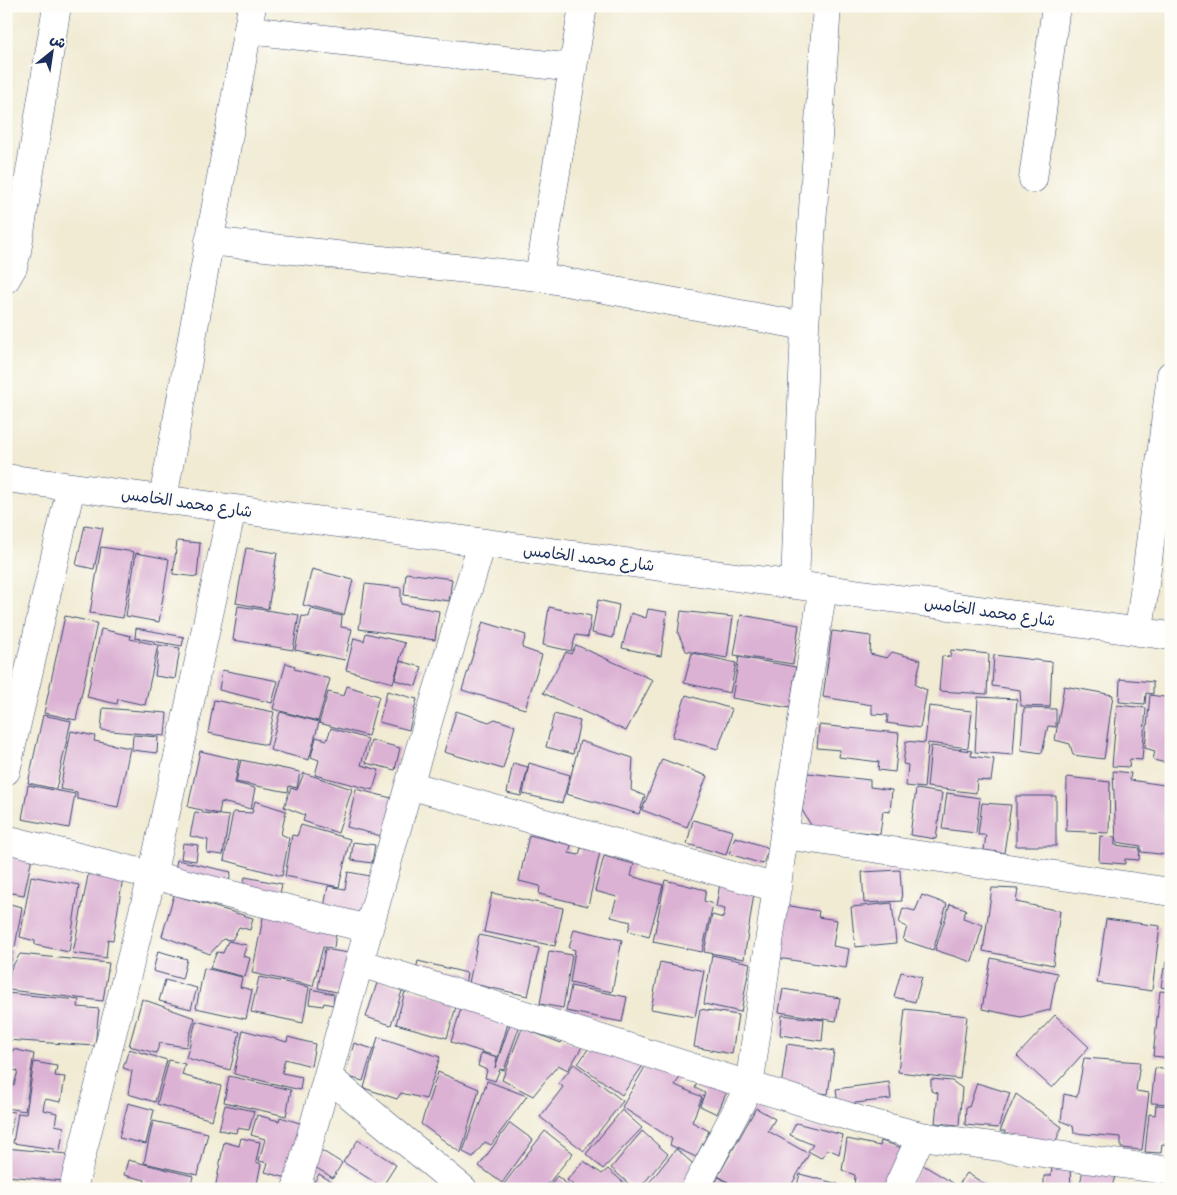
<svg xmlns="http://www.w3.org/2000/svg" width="1177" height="1195" font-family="'Patrick Hand','Playpen Sans Arabic',sans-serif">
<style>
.building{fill:#dcb2d4}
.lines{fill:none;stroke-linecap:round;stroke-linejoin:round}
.minor-casing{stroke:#3b4b70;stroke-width:29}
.minor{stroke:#fff;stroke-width:28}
.labels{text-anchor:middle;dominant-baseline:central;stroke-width:4.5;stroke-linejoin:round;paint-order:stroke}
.street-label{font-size:16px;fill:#1b2f5e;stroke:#fdfcf7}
</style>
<rect width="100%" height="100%" fill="#fdfcf7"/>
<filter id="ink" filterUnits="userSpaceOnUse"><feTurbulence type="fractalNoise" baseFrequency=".02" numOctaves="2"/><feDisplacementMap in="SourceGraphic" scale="10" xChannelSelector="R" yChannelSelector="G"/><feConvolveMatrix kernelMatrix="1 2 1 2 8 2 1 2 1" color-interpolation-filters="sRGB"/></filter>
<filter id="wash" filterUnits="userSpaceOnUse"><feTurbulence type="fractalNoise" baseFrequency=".0096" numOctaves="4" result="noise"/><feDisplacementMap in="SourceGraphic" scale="20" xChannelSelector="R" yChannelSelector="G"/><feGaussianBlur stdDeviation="1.12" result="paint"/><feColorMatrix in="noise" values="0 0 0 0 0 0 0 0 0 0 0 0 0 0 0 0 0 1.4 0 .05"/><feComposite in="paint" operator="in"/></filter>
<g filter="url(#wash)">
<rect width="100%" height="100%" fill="#f1ebd3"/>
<g id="blocks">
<path class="building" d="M85,525L103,528L94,569L76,565Z
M177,541L200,543L197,577L173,574Z
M101,547L134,552L123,618L90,613Z
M246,548L277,553L268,609L236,603Z
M136,553L169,559L159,622L126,616Z
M312,569L353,580L344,615L303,605Z
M406,573L452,579L449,601L404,595Z
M365,584L401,588V604L439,611L435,640L359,629Z
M598,600L619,605L613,638L592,633Z
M238,606L299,615L293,650L233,640Z
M549,607L591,616L588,637L576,635L571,651L543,645Z
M311,609L342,616L341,627L352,629L345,660L295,650L302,616L309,617Z
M648,609L667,612L661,656L622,648L631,613L646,618Z
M681,611L733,617L727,658L686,651L678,633Z
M741,615L799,625L793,664L734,655Z
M65,616L97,623L76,720L44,713Z
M483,622L526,635L522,648L542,655L525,709L462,690Z
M136,628L184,637L182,646L135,638Z
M101,629L131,636L130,639L158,645L145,705L118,699L117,704L87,697Z
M832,631L871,636L870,654L887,658L892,652L921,660L915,685L927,690L920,728L887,723L888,715L872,714V705L823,697Z
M366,633L405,643L393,683L346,670L354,638L364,641Z
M159,645L180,648L175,679L155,676Z
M576,645L653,680L626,731L543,693L566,652L571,654Z
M951,650L989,654L987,694L939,691L942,656L950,657Z
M692,653L736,663L730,693L684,683Z
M994,655L1052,662L1050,707L1021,706L1020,690L992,686Z
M739,657L796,667L790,708L732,698Z
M400,661L422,667L416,686L395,680Z
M286,663L295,666L294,669L330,679L318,721L273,709Z
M222,670L278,681L272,703L219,690Z
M1120,679L1153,682V694L1146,693L1145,704L1119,702Z
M347,686L379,696L368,736L319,723L328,692L344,696Z
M1064,686L1113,695L1104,759L1073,755L1070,744L1055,740Z
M387,691L417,699L409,730L379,722Z
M686,695L732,709L718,749L672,737Z
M1150,695L1171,698V764L1153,760L1155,751L1145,748Z
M978,697L1017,699L1013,755L975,752Z
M214,700L274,712L267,745L208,733Z
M1117,705L1146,708L1142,760L1130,759L1129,767L1112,766Z
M929,706L972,711L968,748L928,743L924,788L906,786L908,765L903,764L906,741L925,743Z
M103,708L167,713L165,736L101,730Z
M1024,708L1056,709V727L1048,726L1042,753L1021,750Z
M456,711L489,722L495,719L515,726L503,769L444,752Z
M280,712L319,722L309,760L270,750Z
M554,714L580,721L573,754L546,747Z
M43,715L71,721L56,789L28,783Z
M819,725L899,733L895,772L878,770L879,762L839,757L840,750L817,748Z
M331,728L368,739L361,765L379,770L373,790L315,775L319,760L311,757L316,737L327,740Z
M71,731L95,736L94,741L130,748L118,807L77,799V792L60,789Z
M133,735L158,737L157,753L132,750Z
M371,740L400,748L395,770L366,763Z
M580,741L633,758L631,790L645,796L639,814L566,794Z
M931,746L972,751L971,756L994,759L991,781L977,780L976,793L927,787Z
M200,751L239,760L235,783L255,788L251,809L221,802L219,814L188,807Z
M662,759L707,776L687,827L642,810Z
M241,760L300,772L297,788L289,786L288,792L236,782Z
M513,763L528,767L521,796L507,793Z
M529,763L570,775L562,803L523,794Z
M1113,771L1131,773L1130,780L1171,786L1169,855L1141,852V846L1116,842Z
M304,773L352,789L338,833L303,821L305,815L284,807L291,788L297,790Z
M808,773L870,780V787L892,790L890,812L883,811L880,834L812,827L802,810Z
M1067,777L1110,782L1109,833L1066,831Z
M28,785L75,794L69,828L22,819Z
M356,789L395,799L385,837L347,827Z
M916,789L942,793L936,839L910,835Z
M947,793L980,798L976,833L942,829Z
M1016,796H1056V846H1016Z
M255,801L286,811L281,834L289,838L282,876L224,860L233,812L252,813Z
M982,803L1011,805L1004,853L984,850L986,835H978Z
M195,812L229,816L223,855L207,853L208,840L190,836Z
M693,820L733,831L726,855L687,844Z
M301,825L350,839L339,887L285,876L292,835L297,836Z
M529,835L571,845L569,853L579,855L581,848L600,852L588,906L539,894L540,886L519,881Z
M1100,836L1115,837V845L1140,848L1139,860L1125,859V864L1099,862Z
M735,837L769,848L763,864L729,854Z
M353,842L375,845L372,863L351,860Z
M183,843L198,845L196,861L181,859Z
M13,848L33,853L24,895L6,892Z
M604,856L634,864L631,876L663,885L649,937L628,931L631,922L611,917L617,897L595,891Z
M177,860L231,872L228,886L174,874Z
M90,865L124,871L113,940L108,939L106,958L73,953Z
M900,870L902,901L864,903L862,872Z
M348,872L370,876L364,913L324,907L328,886L345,889Z
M31,876L79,885L69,952L35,945V941L20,937Z
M245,877L282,884L279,899L242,892Z
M665,880L706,890L704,901L713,904L702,952L653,942Z
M720,883L754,893L744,959L704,952L712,915L723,918L725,909L716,907Z
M992,888L1018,889L1016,902L1060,911L1053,965L983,951Z
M492,893L563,908L555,946L484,932Z
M174,895L253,918L250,930L239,927L232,940L223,939L210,954L162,936Z
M922,895L947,904L933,950L903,940L907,927L899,923L903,908L915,911Z
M6,903L22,907L15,947L6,945Z
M892,903L896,943L855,947L851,907Z
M950,904L966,909L963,918L983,925L972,962L935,950Z
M785,905L819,911L818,917L837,920L833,946L849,949L846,968L777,958Z
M264,913L336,931L334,948L323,947L313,986L252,973Z
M1106,919L1160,926L1152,991L1097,983Z
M574,929L622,940L612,992L570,983L575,950L569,948Z
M479,935L539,948L528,996L469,983Z
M228,941L247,945L243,956L250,958L245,977L210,968L217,952L223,953Z
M1170,944H1171V966H1166Z
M6,949L13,950L10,967L6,966Z
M325,949L348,953L341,993L318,988Z
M158,951L187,959L182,979L153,971Z
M549,951L572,955L563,1008L540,1004Z
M20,954L109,963L103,1001L9,990L10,970Z
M712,955L750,963L741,1012L704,1004Z
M991,958L1057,973L1050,1010L1021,1017L982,1009Z
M418,961L467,973L465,985L415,974Z
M660,962L704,971L695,1017L651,1009Z
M204,968L242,977L240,987L252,990L246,1019L196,1008Z
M1164,968L1171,969V989L1161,987Z
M901,972L922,977L915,1002L894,997Z
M259,977L309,987L303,1023L251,1012Z
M165,980L197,988L191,1009L159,1001Z
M378,980L403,988L391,1025L366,1017Z
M571,986L627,997L622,1022L566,1011Z
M406,988L457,1003L447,1038L396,1024Z
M311,989L334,994L333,1005L324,1003L323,1006L309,1004Z
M783,989L840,998L836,1021L779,1012Z
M1160,991L1171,992V1058L1153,1056Z
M7,993L79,1000L78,1007L99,1009L95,1046L6,1040Z
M142,999L195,1018L186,1047L160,1043L156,1053L129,1046Z
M462,1005L509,1020L498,1057L451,1042Z
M700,1009L738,1015L732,1054L694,1047Z
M905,1009L967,1016L960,1079L898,1072Z
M782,1015L824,1020L822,1041L780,1035Z
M1055,1015L1089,1047L1052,1088L1017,1056Z
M512,1018L521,1022L504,1070L500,1069L495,1081L485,1078L487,1070L478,1066L481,1053L497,1058L495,1068Z
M196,1021L240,1032L230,1070L186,1058Z
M522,1028L561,1043L562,1039L582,1047L568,1070L558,1065L533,1096L502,1080Z
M243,1030L287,1042L288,1037L315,1044L311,1066L285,1059L282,1073L302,1077L300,1090L234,1074Z
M378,1037L440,1057L426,1099L401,1093L397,1099L364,1088Z
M354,1043L373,1049L363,1081L345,1076Z
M592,1043L647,1060L622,1095L578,1064Z
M787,1044L834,1051L828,1094L781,1087Z
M13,1049L34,1054L25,1111L6,1108V1084L14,1085L18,1071L8,1069Z
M129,1049L167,1060L155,1102L128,1094L132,1071L123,1068Z
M1084,1058L1140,1062L1136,1091L1149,1093L1142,1150L1121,1148V1137L1074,1133L1073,1126L1061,1121L1064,1094L1077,1097Z
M169,1060L185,1064L182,1075L221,1086L212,1120L157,1104Z
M649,1060L683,1072L675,1085L702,1097L692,1122L709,1131L696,1157L670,1145L672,1139L622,1107Z
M34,1062L57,1066L55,1076L65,1077L61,1102L45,1099L43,1110L57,1113L55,1125L64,1127L60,1150L13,1143L18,1113L26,1114Z
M574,1064L623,1101L584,1151L540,1117L563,1087L559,1083Z
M1155,1068L1171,1070V1104L1151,1103Z
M438,1072L479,1089L461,1153L421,1124Z
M700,1075L729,1087L717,1114L700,1106L705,1093L695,1088Z
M229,1076L291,1090L286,1116L224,1102Z
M931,1079L952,1081L962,1088L959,1125L935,1123L938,1093L931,1091Z
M487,1081L527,1096L491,1145L485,1142L473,1157L463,1152Z
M889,1082L891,1099L838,1105L836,1089Z
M977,1083L1010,1093L998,1128L965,1125L966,1107H969Z
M1016,1094L1062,1127L1054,1145L1003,1142L1005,1131H1000Z
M128,1103L154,1110L146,1144L119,1138Z
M225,1105L254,1111L249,1130L237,1128L236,1133L219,1130Z
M1156,1105L1171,1106V1145L1162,1144L1161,1153L1145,1152L1149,1114L1155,1115Z
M756,1108L775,1119L768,1131L809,1154L789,1189H740L718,1176Z
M622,1110L642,1128L603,1169L586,1154Z
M6,1111L14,1112L10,1135L6,1134Z
M257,1115L279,1121L280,1117L303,1124L287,1178L265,1172L268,1163L259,1161L265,1139L251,1135Z
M153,1121L208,1133L198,1175L144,1163Z
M510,1123L533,1140L502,1183L479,1166Z
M796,1123L843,1135L839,1154L828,1149L821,1158L808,1151L813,1145L790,1135Z
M545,1131L573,1153L544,1189H500Z
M642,1131L668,1154L639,1189H635L611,1168Z
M241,1138L260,1142L256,1162L261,1164L256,1189H215L224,1142L239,1146Z
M847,1139L880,1146L881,1141L900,1147L892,1188L854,1189L855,1175L842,1170Z
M358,1140L396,1165L382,1187L343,1162Z
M6,1148L67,1154L64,1181L6,1176Z
M319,1149L342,1163L333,1178L310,1164Z
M676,1149L697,1167L679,1189H644Z
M128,1160L193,1176L190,1189H143L145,1180L124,1175Z
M584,1161L602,1174L608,1169L631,1189H578L567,1180Z
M923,1165L958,1186L967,1173L993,1189H906Z
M1052,1167L1070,1168L1071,1189H1044V1176H1051Z
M1083,1170L1115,1177L1111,1189H1079Z
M319,1174L344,1189H310Z
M800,1174L838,1184L837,1189H796Z
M557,1176L569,1186L567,1189H547Z
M719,1177L731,1185L729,1189H711Z
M15,1182L46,1188V1189H14Z"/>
</g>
</g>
<g filter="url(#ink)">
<use href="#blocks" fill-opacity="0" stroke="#3b4b70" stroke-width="1"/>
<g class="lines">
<g class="minor-casing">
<path id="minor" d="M248,30L573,68
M1033,179L1056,6
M209,241L539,277L805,326
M539,277L583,6
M6,279L13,267L17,251L57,6
M6,478L1171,636
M163,499L252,6
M795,584L805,326L827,6
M1139,632L1171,375
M6,771L71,487
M409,785L777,888
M784,835L1171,892
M6,839L369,929
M360,963L863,1121L921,1136L1171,1171
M328,1077L463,1189
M73,1189L152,876L232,509
M296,1189L409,785L482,543
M695,1189L749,1087L784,835L823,588
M897,1189L921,1136"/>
</g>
<use href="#minor" class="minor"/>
</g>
</g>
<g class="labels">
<g class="street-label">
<text transform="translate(187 502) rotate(8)">شارع محمد الخامس</text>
<text transform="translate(589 557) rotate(7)">شارع محمد الخامس</text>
<text transform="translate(990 611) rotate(8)">شارع محمد الخامس</text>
</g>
</g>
<rect width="1177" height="1195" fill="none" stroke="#fdfcf7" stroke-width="25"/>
<g transform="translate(52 52) rotate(30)" stroke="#fdfcf7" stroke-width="4" paint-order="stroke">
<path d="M0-4L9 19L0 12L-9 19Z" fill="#1b2f5e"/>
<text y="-8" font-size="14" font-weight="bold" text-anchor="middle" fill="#1b2f5e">ش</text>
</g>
</svg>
